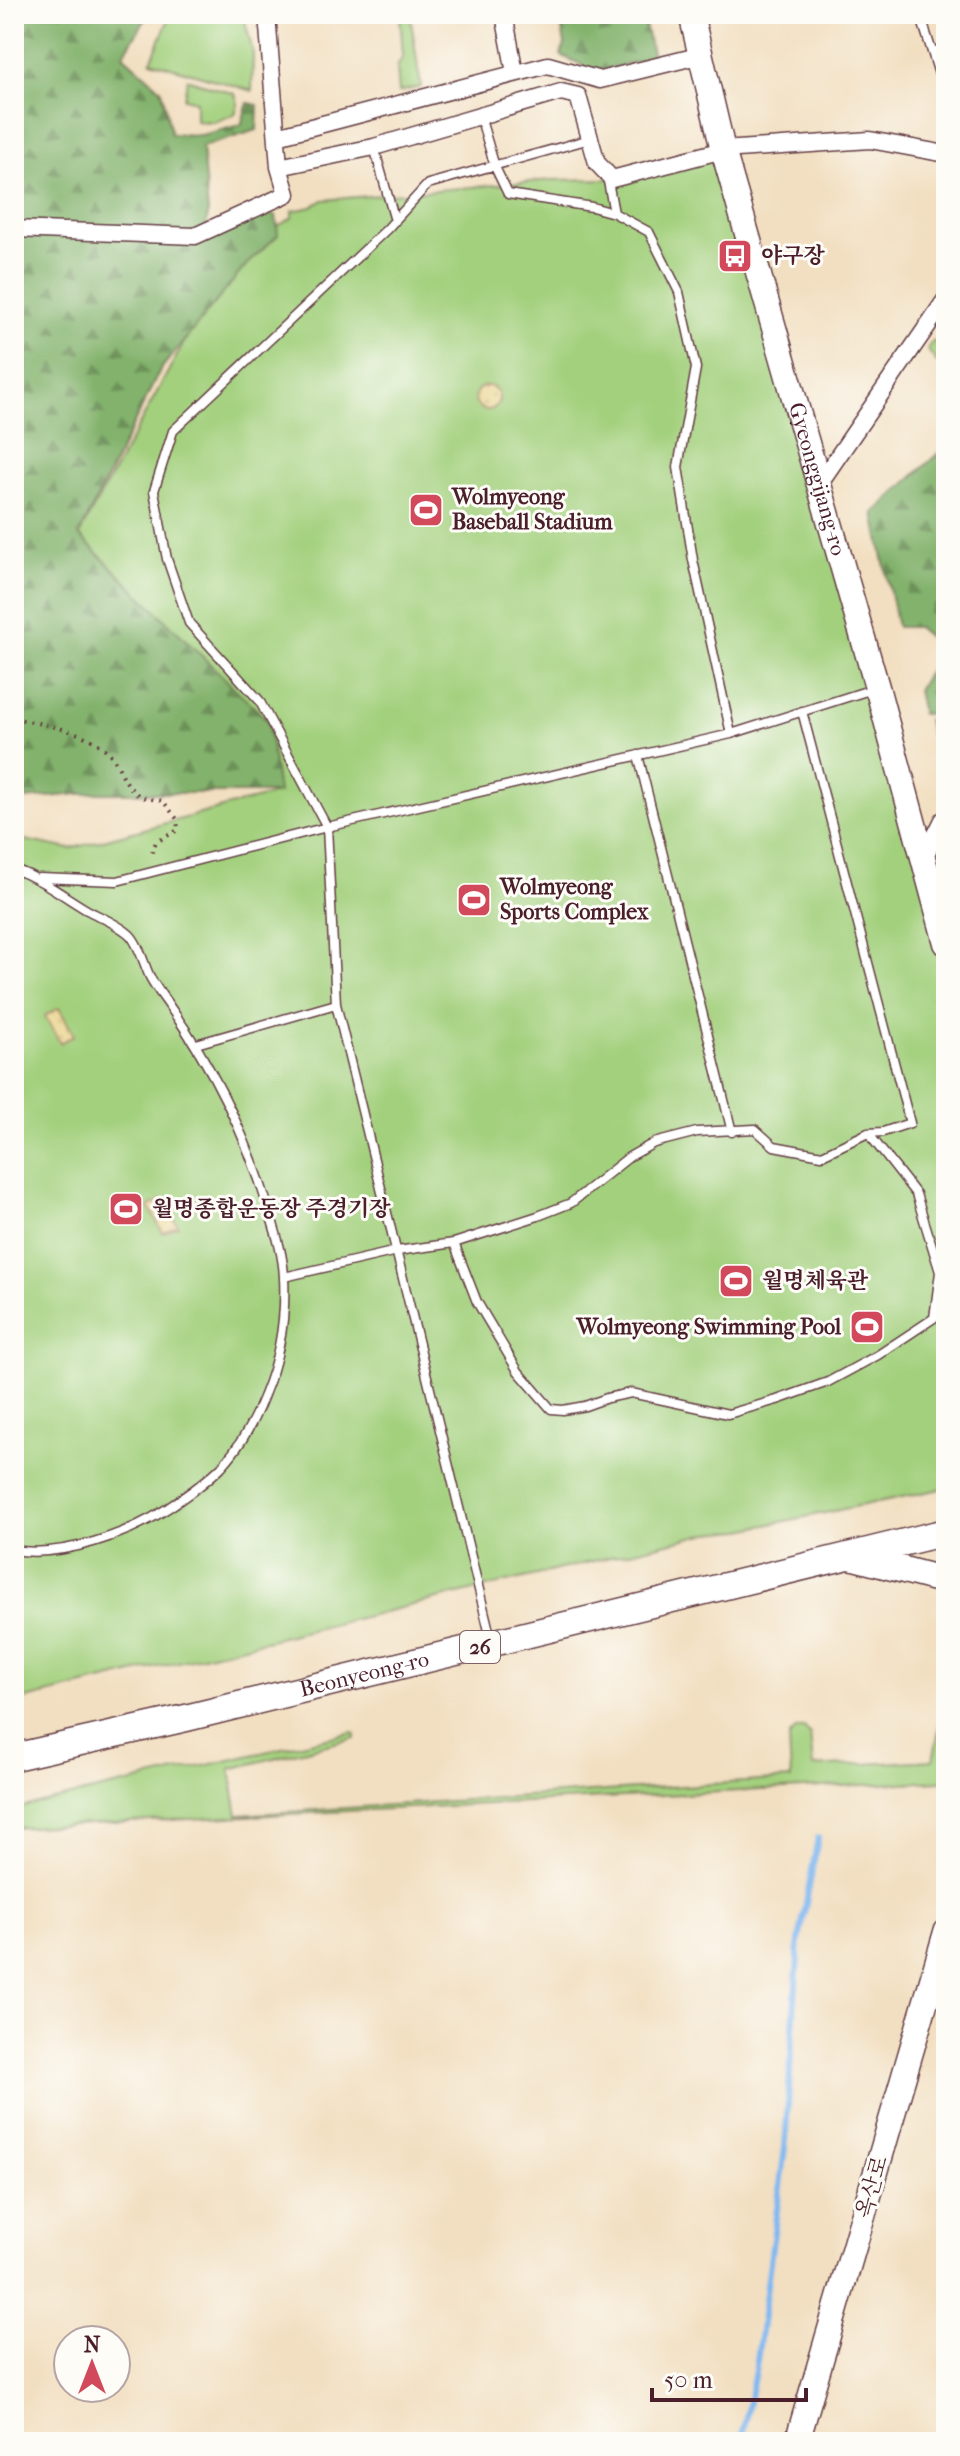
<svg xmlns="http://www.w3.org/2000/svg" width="960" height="2456" font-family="'IM FELL French Canon','Noto Serif KR',serif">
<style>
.green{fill:#a3d07d;stroke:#767854;stroke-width:2}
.forest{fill:url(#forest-firs);stroke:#66684c;stroke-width:2}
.sand{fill:url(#sand-dots);stroke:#9c7c64;stroke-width:2}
.garden{fill:url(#garden-dots);stroke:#767854;stroke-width:2}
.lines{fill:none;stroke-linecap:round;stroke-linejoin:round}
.stream{stroke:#80b8f0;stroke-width:6}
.lane-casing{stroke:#633c42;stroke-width:11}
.street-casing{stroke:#633c42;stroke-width:19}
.secondary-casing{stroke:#633c42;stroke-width:27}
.primary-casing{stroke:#633c42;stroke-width:29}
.path{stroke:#633c42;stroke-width:4;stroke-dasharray:2 6;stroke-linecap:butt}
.lane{stroke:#fff;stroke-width:8}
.street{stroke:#fff;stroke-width:16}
.secondary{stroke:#fff;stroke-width:24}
.primary{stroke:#fff;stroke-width:26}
.labels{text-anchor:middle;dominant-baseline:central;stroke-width:6;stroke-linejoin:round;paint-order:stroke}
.shield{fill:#fdfcf7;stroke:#806168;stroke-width:2}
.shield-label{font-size:20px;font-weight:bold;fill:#4a1f2b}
.poi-label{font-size:22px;font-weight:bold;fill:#4a1f2b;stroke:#fdfcf7;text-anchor:start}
.street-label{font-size:22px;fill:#4a1f2b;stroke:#fdfcf7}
</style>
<defs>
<pattern id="forest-firs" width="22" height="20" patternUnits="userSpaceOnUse" patternTransform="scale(2)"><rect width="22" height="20" fill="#82b26c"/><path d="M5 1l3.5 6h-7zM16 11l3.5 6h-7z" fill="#6c9059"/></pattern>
<pattern id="sand-dots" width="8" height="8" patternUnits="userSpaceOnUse" patternTransform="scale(2)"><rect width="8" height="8" fill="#eeda9e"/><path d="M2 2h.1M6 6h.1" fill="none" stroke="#cebb88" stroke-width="1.8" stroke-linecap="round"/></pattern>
<pattern id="garden-dots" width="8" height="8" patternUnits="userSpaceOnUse" patternTransform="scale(2)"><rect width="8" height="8" fill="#a3d07d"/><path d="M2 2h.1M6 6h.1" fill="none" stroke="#8eb26c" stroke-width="1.8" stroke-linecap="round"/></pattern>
</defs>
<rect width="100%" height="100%" fill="#fdfcf7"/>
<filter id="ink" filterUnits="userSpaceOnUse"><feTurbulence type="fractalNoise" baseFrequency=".0125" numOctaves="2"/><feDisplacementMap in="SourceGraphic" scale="16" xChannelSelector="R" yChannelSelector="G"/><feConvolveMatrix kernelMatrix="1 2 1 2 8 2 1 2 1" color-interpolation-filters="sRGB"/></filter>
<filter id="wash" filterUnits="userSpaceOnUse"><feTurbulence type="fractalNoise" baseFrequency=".006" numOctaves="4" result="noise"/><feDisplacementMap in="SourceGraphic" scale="32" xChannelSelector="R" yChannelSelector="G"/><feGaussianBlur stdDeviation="1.8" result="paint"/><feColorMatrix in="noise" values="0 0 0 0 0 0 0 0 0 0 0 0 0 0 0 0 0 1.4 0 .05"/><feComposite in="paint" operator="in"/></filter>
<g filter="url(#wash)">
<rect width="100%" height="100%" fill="#f2dfc1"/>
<path class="green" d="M171,14H243L253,52L252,91L151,61Z
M400,14H410L421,87L399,92L397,67L403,56Z
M187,79L235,94L238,104L235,114L214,122L196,121V101L184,98Z
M723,150L946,943V1488L742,1530L709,1533L14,1702V838L70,849L278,793L79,535L234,251L292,218V211L312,207L323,200L552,180L612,179Z
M944,1706L946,1780L940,1781L14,1828V1809L353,1732L356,1734L355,1738L230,1769L238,1815L791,1779L789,1737L796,1730L804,1728L810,1734L813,1767L933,1760Z"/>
<path class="forest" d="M14,14H149L123,55L162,90L171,134L201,135L241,125L248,103L258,105L257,130L202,147L208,213L205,239L256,215H276L278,235L247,264L160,370L79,535L268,721L278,793H91L14,800Z
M559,14H642L653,57L596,72L561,55L565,44Z
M946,446V713L922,714L917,690L943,649L917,627H897L874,513Z"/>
<path class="sand" d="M475 398a12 12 0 1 1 24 0a12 12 0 1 1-24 0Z
M59,1008L74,1035L60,1043L45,1016Z
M163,1199L178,1226L163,1233L149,1207Z"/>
<path class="garden" d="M933,341L946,346V374L927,349Z
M927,720H946V794Z"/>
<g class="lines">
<path class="stream" d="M741,2442L757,2361L785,2148L799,1941L818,1838"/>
</g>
</g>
<g filter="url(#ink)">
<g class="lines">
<g class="lane-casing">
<path id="lane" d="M920,14L946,96
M932,51L946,50
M480,116L495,167L508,194L592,207L614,213
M374,147L395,221
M607,176L614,213L649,232L679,292L696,368L678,467L693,560L731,734
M638,755L732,1132
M14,869C42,879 62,895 87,910C100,917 118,924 129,934C139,943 144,965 150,977C156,988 164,998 170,1007C214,1069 246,1135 268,1207C275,1230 283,1253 284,1277C286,1317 279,1359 264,1395C254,1421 240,1447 221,1467C205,1483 187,1495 168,1508C129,1534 62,1558 14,1550
M39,878L117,881L327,827L731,734L876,688
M196,1044L336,1004
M454,1243L477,1302L518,1371L551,1409L563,1410L585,1406L607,1398L631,1393L728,1414L777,1400L828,1382L878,1355L934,1318L940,1272L916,1194L868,1133
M284,1277L397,1251L454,1243L538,1216L571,1203L629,1157L654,1143L697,1132L755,1129L774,1146L822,1155L868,1133L883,1132L910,1123L802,711
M491,1639L336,1004L327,827L259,700L189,623L167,559L154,491L173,431L387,229L428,184L590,139"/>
</g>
<g class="street-casing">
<path id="street" d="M267,14L279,167
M504,14L515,73
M277,136L548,65L600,80L702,55
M14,229L195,236L287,194L279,167L374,147L561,92L578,96L597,163L612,179L723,150L870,140L946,154
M819,484L946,299
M924,858L943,820L946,819"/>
</g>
<g class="secondary-casing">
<g id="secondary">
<path id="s1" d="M691,14L723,150L877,687L946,943"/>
<path d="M797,2442L946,1932"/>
</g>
</g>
<g class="primary-casing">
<g id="primary">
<path d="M850,1556L946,1581"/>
<path id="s2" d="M14,1757L186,1718L946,1532"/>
</g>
</g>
<path class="path" d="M14,718C43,725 81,729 105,749C120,761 122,784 138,795C145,799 155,799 163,801L177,819L178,830L156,842L150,857"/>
<use href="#lane" class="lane"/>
<use href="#street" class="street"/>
<use href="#secondary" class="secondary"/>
<use href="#primary" class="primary"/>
</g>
</g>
<defs>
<g id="bus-square" transform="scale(1.8)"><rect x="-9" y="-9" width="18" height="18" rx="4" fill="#d1495b" stroke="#fdfcf7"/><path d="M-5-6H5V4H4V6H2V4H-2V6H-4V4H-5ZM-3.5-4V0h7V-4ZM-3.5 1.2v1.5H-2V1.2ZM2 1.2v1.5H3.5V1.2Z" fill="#fff"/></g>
<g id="stadium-square" transform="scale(1.8)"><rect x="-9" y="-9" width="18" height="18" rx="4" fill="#d1495b" stroke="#fdfcf7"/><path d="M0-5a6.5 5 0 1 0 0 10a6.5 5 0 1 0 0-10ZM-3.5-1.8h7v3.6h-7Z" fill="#fff"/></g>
</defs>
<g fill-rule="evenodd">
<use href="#bus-square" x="735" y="256"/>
<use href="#stadium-square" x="426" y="510"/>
<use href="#stadium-square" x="474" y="900"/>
<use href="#stadium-square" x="126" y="1209"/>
<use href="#stadium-square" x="736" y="1281"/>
<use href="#stadium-square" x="867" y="1327"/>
</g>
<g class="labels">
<rect class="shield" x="460" y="1631" width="40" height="32" rx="6"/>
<g class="shield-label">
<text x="480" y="1647">26</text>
</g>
<g class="poi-label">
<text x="761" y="256">야구장</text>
<text x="452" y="497">Wolmyeong<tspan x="452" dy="25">Baseball Stadium</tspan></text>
<text x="500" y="887">Wolmyeong<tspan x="500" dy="25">Sports Complex</tspan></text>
<text x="152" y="1209">월명종합운동장 주경기장</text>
<text x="762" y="1281">월명체육관</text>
<text x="841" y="1327" text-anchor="end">Wolmyeong Swimming Pool</text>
</g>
<g class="street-label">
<text stroke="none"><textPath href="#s1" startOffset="482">Gyeonggijang-ro</textPath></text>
<text stroke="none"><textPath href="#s2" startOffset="360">Beonyeong-ro</textPath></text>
<text transform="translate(872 2187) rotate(-74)">옥산로</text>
</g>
</g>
<rect width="960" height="2456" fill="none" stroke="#fdfcf7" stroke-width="48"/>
<g transform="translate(92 2364)"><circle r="38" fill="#fdfcf7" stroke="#b5a4a5" stroke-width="2"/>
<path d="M0-6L14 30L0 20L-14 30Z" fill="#d1495b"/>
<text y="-12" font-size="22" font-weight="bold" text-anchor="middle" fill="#4a1f2b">N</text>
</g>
<path d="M652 2388v12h154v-12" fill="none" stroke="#4a1f2b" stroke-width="4"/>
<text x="664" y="2388" font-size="24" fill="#4a1f2b" stroke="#fdfcf7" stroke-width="6" paint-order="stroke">50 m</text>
</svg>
